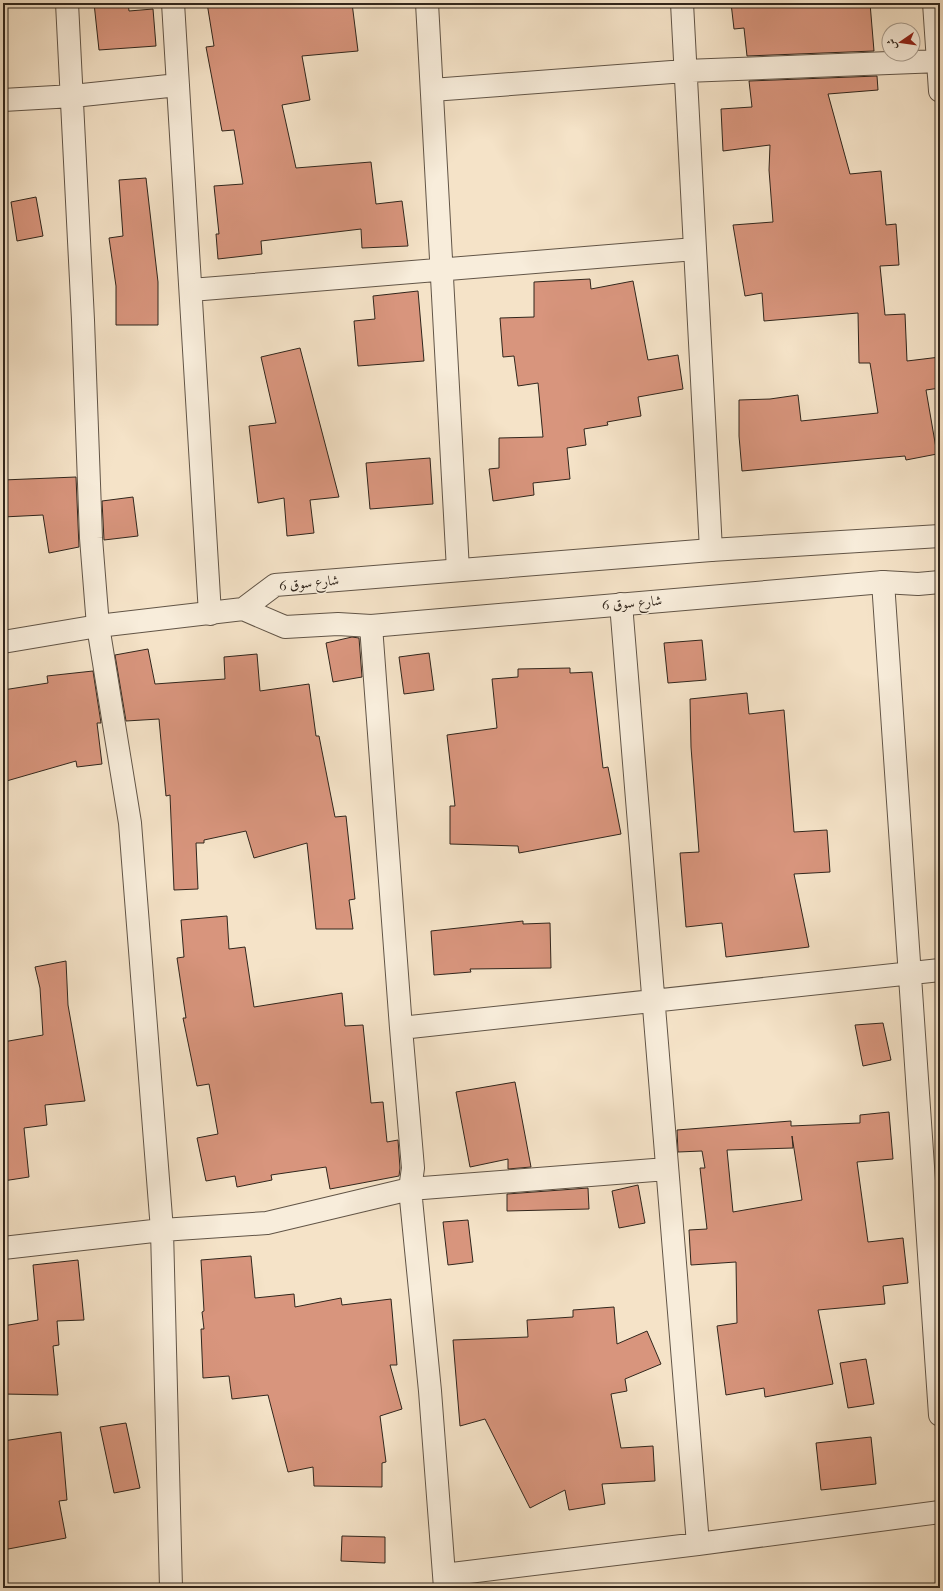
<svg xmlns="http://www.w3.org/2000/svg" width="943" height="1591" font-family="'IM FELL French Canon',Amiri,serif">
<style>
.building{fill:#d8957d;stroke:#31261c;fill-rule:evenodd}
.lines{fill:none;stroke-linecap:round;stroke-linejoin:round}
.minor-casing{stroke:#625547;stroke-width:24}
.tertiary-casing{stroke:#625547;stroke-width:24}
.minor{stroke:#f8eddb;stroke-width:22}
.tertiary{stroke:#f8eddb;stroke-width:22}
.labels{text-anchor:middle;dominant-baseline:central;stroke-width:3.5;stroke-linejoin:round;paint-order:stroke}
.street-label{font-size:14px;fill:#31261c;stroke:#f8eddb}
</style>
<rect width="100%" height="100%" fill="#f5e3c8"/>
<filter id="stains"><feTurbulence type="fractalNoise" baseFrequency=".005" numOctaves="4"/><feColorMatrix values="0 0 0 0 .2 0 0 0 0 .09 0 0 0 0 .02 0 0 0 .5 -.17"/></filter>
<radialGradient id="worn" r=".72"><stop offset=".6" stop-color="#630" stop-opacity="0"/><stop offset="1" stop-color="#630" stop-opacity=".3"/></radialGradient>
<path class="building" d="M94,3H128L129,11L153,9L156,46L99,50Z
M207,3H352L358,51L302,56L310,100L282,105L296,168L371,162L376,204L402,201L408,246L362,248L361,229L261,241L262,254L218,259L216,234H219L214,186L243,184L234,130L222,131L206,47L214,46Z
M731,3H811L812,6L870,3L874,51L747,56L744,28L734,29Z
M877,76L878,90L828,94L850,174L881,171L886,225L896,224L899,265L880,266L885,315L905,314L907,361L940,357V388L926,390L937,454L906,460L905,456L742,471L739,436V400L770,399L798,395L801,421L878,413L870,363H859L858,313L764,321L762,293L745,296L733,225L773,222L769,170L770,145L723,151L721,109L752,107L749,81Z
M146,178L158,282V325H116V286L109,238L123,236L119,180Z
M36,197L43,236L17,241L11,202Z
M590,279L591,289L633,281L648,360L678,355L683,389L638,397L641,416L607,422L608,425L584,429L586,445L567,448L570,479L533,483L534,495L493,501L489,469L499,468V438L543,437L538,383L518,386L514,356L503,357L500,318L534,317V282Z
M418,291L424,361L358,366L354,321L375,319L373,296Z
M300,348L339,497L310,500L314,533L287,536L284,498L258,503L249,426L276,423L261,357Z
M430,458L433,504L370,509L366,463Z
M76,477L79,547L49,553L43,515L3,517V480Z
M133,497L138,536L104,540L102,501Z
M352,637L359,638L362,677L333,682L326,643Z
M702,640L706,680L668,683L664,643Z
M148,649L155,684L225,679L224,657L257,654L260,691L309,684L316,736H319L335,817L346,816L355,899L349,900L353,929H316L307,843L254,858L246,831L204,840V843H196L198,889L174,890L170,795L166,796L159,719L126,721L115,655Z
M429,653L434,690L404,694L399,657Z
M570,668V673L592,672L603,768L608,767L621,834L519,853L518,846L450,844V806H455L447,735L497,728L492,679L518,677V669Z
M93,671L101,723H97L102,764L77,767L76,761L3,782L5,739L3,690L48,683L47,676Z
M747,693L749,714L784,710L794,832L827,830L830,872L794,874L809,947L726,957L722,923L686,927L680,853L699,852L691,747L690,699Z
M227,916L229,949L245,947L254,1007L342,993L345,1026L363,1025L371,1103L383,1102L387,1142L398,1140L400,1168L399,1176L330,1189L326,1167L271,1175L272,1180L237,1187L235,1176L206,1181L197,1138L218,1134L209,1084L197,1086L183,1018H186L177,958L184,957L181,920Z
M523,921V924L550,923L551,968L470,969L471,972L434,975L431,931Z
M66,961L68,1005L85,1101L45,1105L47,1125L24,1128L29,1177L3,1181V1042L43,1035L40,988L35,967Z
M883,1023L891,1060L863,1066L855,1025Z
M515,1082L531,1167L508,1169V1159L470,1167L456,1092Z
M889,1112L893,1159L857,1162L868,1242L903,1238L908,1283L883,1286L885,1304L818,1310L833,1384L765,1397L764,1388L726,1395L717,1326L737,1323L736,1262L691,1265L689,1230L707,1229L700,1168H705L702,1151L678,1152L677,1130L791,1121V1126L860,1123V1115ZM792,1136L802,1200L733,1212L727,1150L793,1148Z
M638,1185L645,1223L619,1228L612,1191Z
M588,1188L589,1209L507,1211V1194Z
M468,1220L473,1262L448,1265L443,1222Z
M251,1256L255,1298L294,1294L295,1307L341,1298L342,1305L391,1299L397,1365H390L402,1409L380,1416L386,1462L382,1463V1487L314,1486L313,1467L288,1472L268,1395L232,1399L229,1376L203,1378L201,1329H204L202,1312L204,1311L201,1260Z
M78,1260L84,1320L57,1321L59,1345L53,1346L58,1395L3,1394V1326L38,1320L33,1265Z
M614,1307L617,1344L647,1331L661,1364L625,1379L627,1391L611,1394L621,1448L653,1446L655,1481L602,1484L605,1504L569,1510L565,1490L530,1508L485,1419L460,1426L453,1340L528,1337L527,1320L573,1317V1310Z
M866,1359L874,1404L848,1408L840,1363Z
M126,1423L140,1488L114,1493L100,1427Z
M61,1432L67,1500L59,1501L66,1538L3,1550V1441Z
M871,1437L876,1484L821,1490L816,1443Z
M342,1536L385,1537V1563L341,1561Z"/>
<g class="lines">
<g class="minor-casing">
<path id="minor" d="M67,3L83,320L91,538L98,626L130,823L162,1230L171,1588
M173,3L210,614
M427,3L458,570
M682,3L711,550
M934,3L940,91
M432,90L685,71L940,61
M3,100L73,96L178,85
M191,290L695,249
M883,582L940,1415
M621,604L698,1544
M371,626L401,1028L413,1168L410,1189L430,1391L445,1588
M401,1028L940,970
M3,1248L162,1230L267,1223L410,1189L667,1169
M444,1575L698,1544L940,1512"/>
</g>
<g class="tertiary-casing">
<path id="tertiary" d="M243,609L285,627L338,624L371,626L883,582L918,584L940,582
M3,642L98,626L243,609L275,585L711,550L940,536"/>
</g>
<use href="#minor" class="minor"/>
<use href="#tertiary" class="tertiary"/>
</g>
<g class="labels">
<g class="street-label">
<text transform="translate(309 583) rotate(-6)">شارع سوق 6</text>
<text transform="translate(632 603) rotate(-5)">شارع سوق 6</text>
</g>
</g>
<rect width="943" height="1591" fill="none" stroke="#f5e3c8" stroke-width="16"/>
<rect x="4" y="4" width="935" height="1583" fill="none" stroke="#31261c" stroke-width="2"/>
<rect x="8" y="8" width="927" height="1575" fill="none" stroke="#31261c"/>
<g transform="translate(901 42) rotate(257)"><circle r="19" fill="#f8eddb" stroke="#a89d8f"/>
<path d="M0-3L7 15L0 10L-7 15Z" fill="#8f2418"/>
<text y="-6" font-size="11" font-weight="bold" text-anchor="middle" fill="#31261c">ش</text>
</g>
<rect width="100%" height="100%" filter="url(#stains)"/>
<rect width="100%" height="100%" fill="url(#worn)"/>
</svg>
